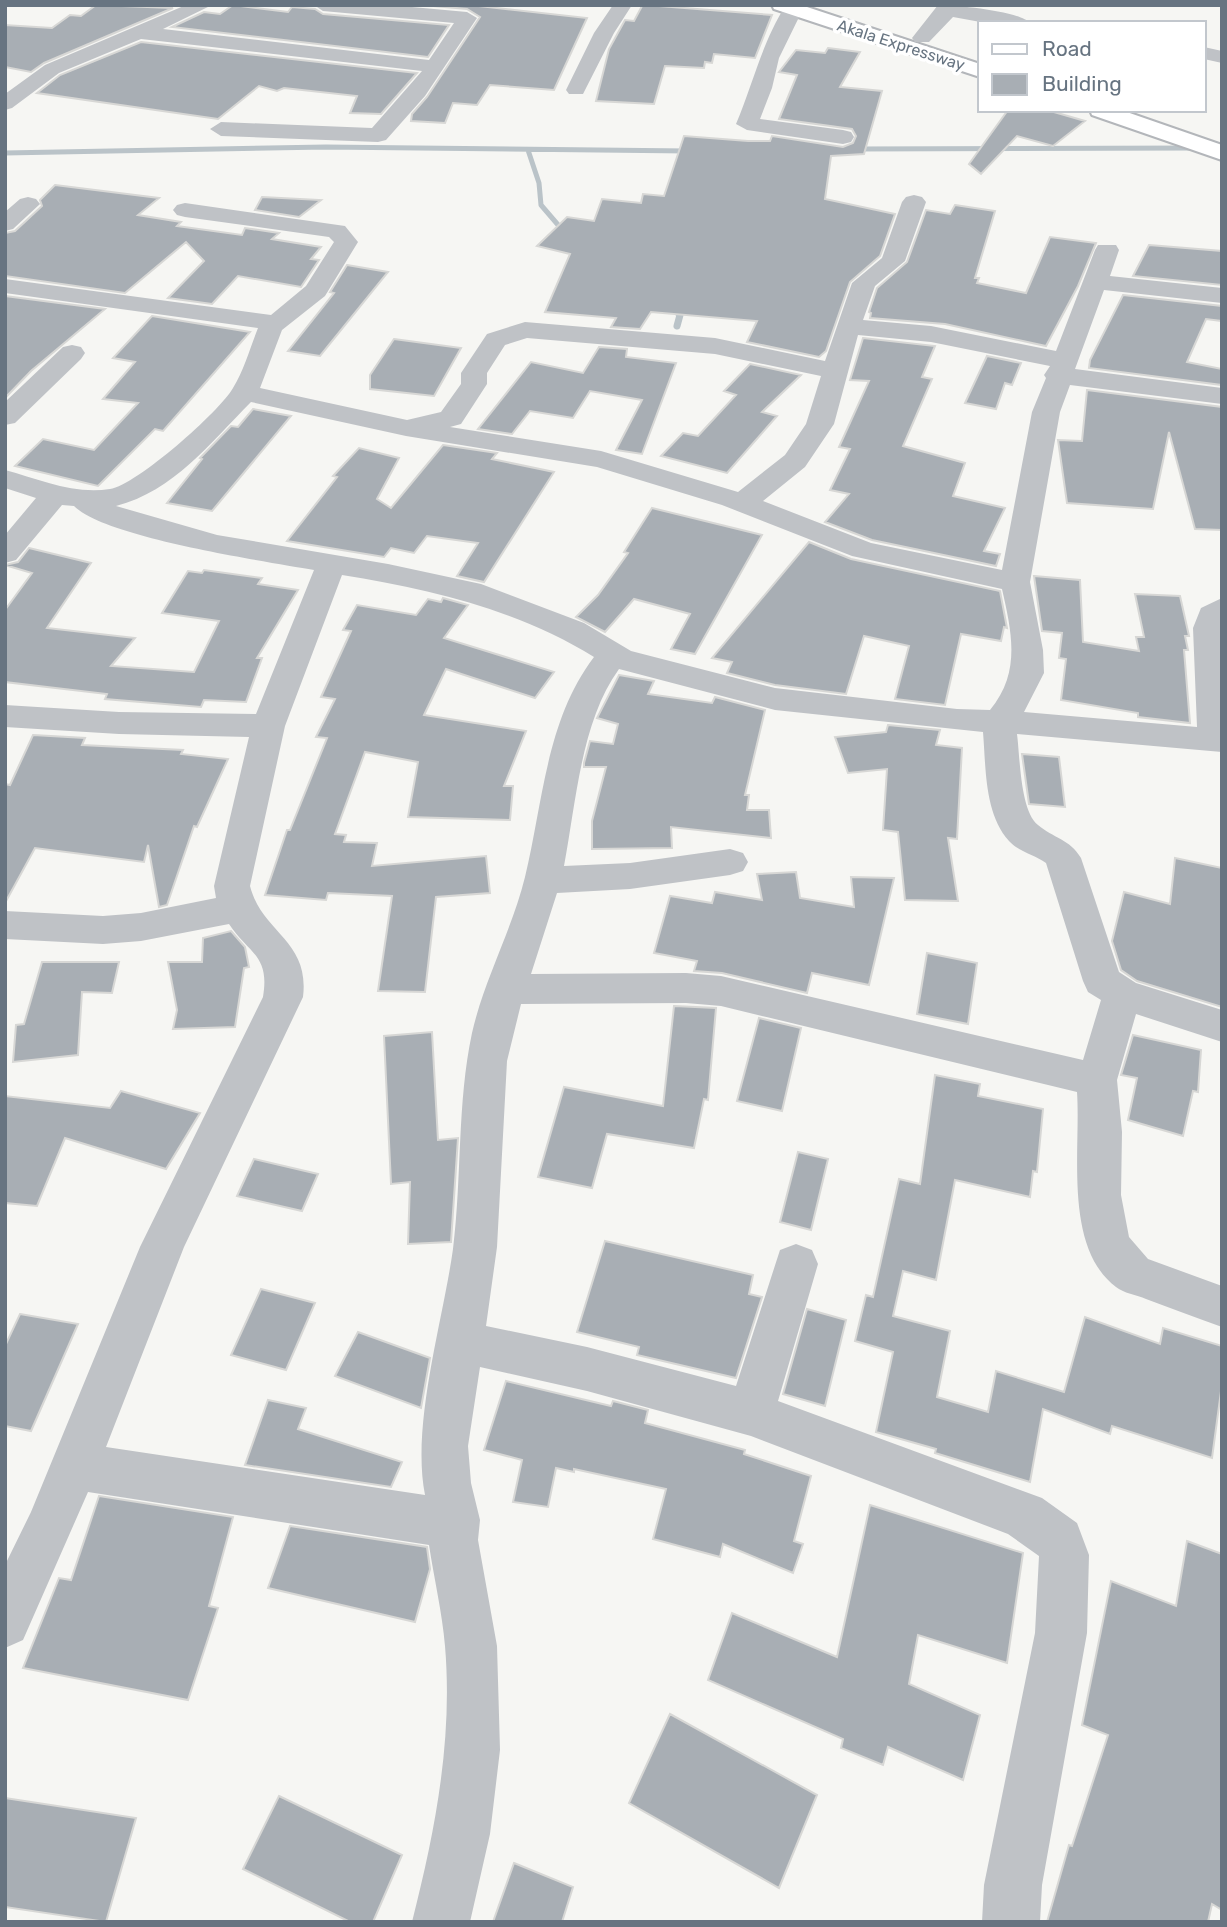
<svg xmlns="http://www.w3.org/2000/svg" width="1227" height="1927" font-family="Rubik,sans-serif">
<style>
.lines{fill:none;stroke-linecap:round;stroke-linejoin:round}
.stream-far1{stroke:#bac3c8;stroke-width:5}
.stream{stroke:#bac3c8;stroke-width:7}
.building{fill:#a8aeb4;stroke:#d7d7d5;stroke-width:2}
.major-casing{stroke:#b3b6ba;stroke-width:4}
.minor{fill:#bfc2c6;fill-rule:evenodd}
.major{fill:#fff;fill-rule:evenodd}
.labels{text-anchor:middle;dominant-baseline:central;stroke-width:7;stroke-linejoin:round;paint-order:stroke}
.far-street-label{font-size:16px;fill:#677481;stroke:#fff}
</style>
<rect width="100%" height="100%" fill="#f6f6f3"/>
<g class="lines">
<path class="stream-far1" d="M856,149L1199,148
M528,150L539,183L541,205L565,233
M5,153L326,147L688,151"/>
<path class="stream" d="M674,308L680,315L677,326"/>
</g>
<path class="building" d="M96,5L173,8L44,63L31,72L5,67V25L52,28L70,15L81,16Z
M233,5L288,12L292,7L315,9L323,14L449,25L428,57L172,27L204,12L220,14Z
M422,5H470L587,18L554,90L490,85L477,105L453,103L445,123L411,121L412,114L427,97L480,17L467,9Z
M642,6H659L772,15L755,58L714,54L712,63L705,62L704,68L665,66L654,104L596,101L609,49L625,20L634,21Z
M141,42L417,73L381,114L350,113L357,96L284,88L277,91L259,86L218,119L37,93L60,75Z
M828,48L860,52L840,87L882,91L864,154L831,156L825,199L895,214L880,256L850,282L826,351L819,357L747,342L757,321L651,312L640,329L611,327L616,318L545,312L570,254L537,246L567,217L594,221L602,199L641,203L643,194L664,196L684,136L748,141H770L772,136L843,147L853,143L856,136L852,129L779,119L797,75L779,72L796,50L825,53Z
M1008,110H1047L1085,121L1053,146L1017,136L981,174L969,164Z
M55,185L159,198L138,215L181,222L177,226L242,235L245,228L279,233L272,239L321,247L311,259L319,260L301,287L238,276L212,304L168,298L204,261L186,242L125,293L5,276V233L15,231L42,206L40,200Z
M262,197L321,200L299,217L255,210Z
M955,205L995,211L975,278H979L977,283L1026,293L1050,237L1096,243L1078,286L1046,346L945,324L870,318L871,313L869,312L877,288L907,262L926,210L950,214Z
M1149,245L1222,251V285L1133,276Z
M347,265L388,272L320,356L288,351L334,293L330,292Z
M1123,295L1222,306V321L1206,319L1187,362L1222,369V385L1089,368L1090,360Z
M5,296L105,309L31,371L5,398Z
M152,316L250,332L163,431L155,429L98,486L15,466L43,439L94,450L138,403L103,399L135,362L113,358Z
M863,338L935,346L922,377L932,379L903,446L965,463L953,496L1005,508L984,551L1000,554L996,566L872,540L825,522L849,494L830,490L850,449L839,447L869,381L850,380Z
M394,339L461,348L434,396L370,389V375Z
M599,347L627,349L626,357L676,363L642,454L616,450L642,400L590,391L573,418L530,411L512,434L478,429L531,362L583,373Z
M987,356L1021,363L1012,385L1005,383L996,409L965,403Z
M750,364L801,375L762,412L777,416L727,473L661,456L683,433L698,436L736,395L724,391Z
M1087,390L1222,407V530L1195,529L1169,432L1153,509L1067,503L1058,440L1082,441Z
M253,409L291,416L212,511L167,503L202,459L200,458L231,426L238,427Z
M443,445L497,453L492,459L554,472L484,582L457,576L478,543L427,536L414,553L391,548L384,557L287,541L337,477L333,476L359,448L399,458L377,499L391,508Z
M652,508L762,535L695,654L671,649L690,614L634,599L605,632L576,617L598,595L628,553L624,552Z
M809,542L851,559L1000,591L1007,628L1004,627L1001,641L961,634L945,705L895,699L909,646L864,636L846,694L775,685L727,673L732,662L712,658Z
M29,548L91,563L47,628L135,638L111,666L194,672L219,621L162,613L188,571L202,573L204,570L262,578L258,584L298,590L257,658H262L246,702L204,700L201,707L105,699L107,694L5,682V610L32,573L5,565L18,562Z
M1034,576L1080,580L1083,642L1139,651L1136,637H1144L1135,594L1180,596L1189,636H1185L1188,650H1184L1190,723L1138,717V713L1061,700L1066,659L1059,658L1062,633L1042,631Z
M443,598L468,605L444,638L554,672L535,698L446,669L424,715L526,731L504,786H513L510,820L408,817L418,762L365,752L335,834L346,835L344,842L377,843L372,866L486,856L490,893L436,897L425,992L378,991L392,896L328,893L326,900L265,895L287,830H290L327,738L316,737L335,699L321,697L351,631L343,630L357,605L416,615L428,599L441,602Z
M619,675L654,681L648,694L712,703L715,697L765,710L745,795H749L747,810H769L771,838L671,827L672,848L592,849V821L606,767H584V763L590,741L613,744L618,724L597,718Z
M888,725L940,730L936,745L962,748L957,839L948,838L958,901L905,900L898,832L883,830L887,769L848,773L835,737L886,732Z
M33,735L85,738L82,745L183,750L181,754L228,759L197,827L194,826L167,905L159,907L148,845L144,862L35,848L5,903V784L10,785Z
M1022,754L1059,757L1065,807L1029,804Z
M1175,858L1222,868V1007L1137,981L1121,970L1112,941L1124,892L1170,904Z
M796,872L800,898L854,907L851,877L894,878L869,985L812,973L807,993L722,973L694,971L697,961L654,953L670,896L712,903L715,892L762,900L757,874Z
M231,931L245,947L249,967L244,968L235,1027L173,1029L177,1010L168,962H202L203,938Z
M927,953L977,963L968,1024L917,1014Z
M42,962H119L112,993L82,992L78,1055L13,1062L16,1025L24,1024Z
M674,1006L716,1008L708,1100L704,1099L694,1148L607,1134L592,1188L538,1177L564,1087L663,1106Z
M759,1018L801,1028L782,1111L737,1101Z
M432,1032L438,1140L458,1138L451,1242L408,1244L410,1182L391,1184L384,1036Z
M1133,1035L1201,1050L1198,1092L1193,1091L1183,1136L1128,1120L1137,1078L1121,1075Z
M935,1075L980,1084L978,1096L1043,1109L1037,1172L1033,1171L1030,1197L955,1180L936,1280L903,1271L893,1316L950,1331L937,1397L988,1412L996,1371L1064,1392L1085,1317L1160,1344L1163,1328L1222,1346V1384L1212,1458L1112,1426L1110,1434L1043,1409L1030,1482L935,1453L936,1449L876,1432L893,1352L855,1341L866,1295L873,1297L899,1179L920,1184Z
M121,1091L200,1113L166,1169L65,1138L37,1206L5,1203V1096L110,1108Z
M798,1152L828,1159L811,1230L780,1222Z
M254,1159L318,1174L302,1211L237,1196Z
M605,1241L753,1275L749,1294L762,1297L736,1378L637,1355L639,1347L577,1332Z
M261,1289L315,1303L286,1370L231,1355Z
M807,1309L846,1320L825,1406L783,1394Z
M20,1314L78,1324L31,1431L5,1426V1346Z
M358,1332L430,1358L421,1408L335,1376Z
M506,1381L611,1406L613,1401L648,1410L645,1423L745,1450L744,1454L811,1476L794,1541L803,1544L793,1573L723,1544L720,1557L653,1539L666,1489L574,1469V1472L556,1468L548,1507L513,1502L522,1460L484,1450Z
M268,1400L306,1408L298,1429L402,1462L391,1487L245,1465Z
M99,1496L233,1517L209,1606L218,1608L188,1700L23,1668L59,1578L71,1580Z
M870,1505L1023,1553L1007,1663L918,1635L909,1684L980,1715L963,1780L888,1747L883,1765L841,1748L843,1739L708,1680L732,1613L837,1657Z
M290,1526L427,1547L430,1569L415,1622L268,1588Z
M1187,1541L1222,1554V1910L1212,1904L1208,1922H1047L1069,1845L1072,1846L1108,1735L1082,1725L1111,1581L1176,1606Z
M670,1714L817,1795L779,1888L629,1803Z
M279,1796L402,1855L373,1922H350L243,1869Z
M5,1798L136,1818L106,1922L5,1907Z
M514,1863L573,1887L562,1922H493Z"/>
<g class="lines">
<g class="major-casing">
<path id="major" d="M772,5H801L980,64V77L774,9Z
M1090,110H1121L1222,145V160L1092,115Z"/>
</g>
<path class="minor" d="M186,5H212L163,29L429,60L454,23L323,11L314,5H390L467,12L477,18L425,96L386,140L378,142L221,136L210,129L221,122L372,128L422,71L141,39L59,73L12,108L5,110V94L45,65Z
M613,5H632L614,33L583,94H569L566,90L594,33Z
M786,5H800L803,9L779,58L772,88L760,119L843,130L851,132L854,137L851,142L843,144L747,130L736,124C753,84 762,42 786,5Z
M938,5C955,5 1020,11 1030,23H986L953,17L929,42H915L912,38Z
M1204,47L1222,51V63L1204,59Z
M914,195L922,197L926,202L905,261L875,286L863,320L931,326L1056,351L1095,250L1098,245H1116L1119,250L1110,276L1222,288V303L1104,290L1075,369L1222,388V404L1070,385L1060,412L1030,582L1043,650L1044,673L1024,712L1197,727L1193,628L1201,608L1222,598V752L1017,734C1020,756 1020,811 1038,825C1053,838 1070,839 1081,858L1119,972L1136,983L1222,1010V1042L1136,1014L1117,1080L1122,1132L1121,1195L1129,1237L1148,1259L1222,1286V1327C1196,1318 1171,1308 1146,1299C1137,1295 1123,1293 1116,1287C1063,1247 1081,1149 1077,1092L721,1006L686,1003L521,1004L507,1061L497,1247L486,1326L587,1347L736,1386L780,1250L796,1244L812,1250L818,1264L778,1401L1042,1498L1077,1523L1089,1555L1087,1633L1042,1885L1040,1922H982L984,1885L1035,1633L1039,1556L1008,1534L751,1436L587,1391L480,1367L468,1446L471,1483L480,1520L478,1540L497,1646L500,1750L490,1834L470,1922H412C435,1831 453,1740 445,1646C442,1612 434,1578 429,1545L88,1492L23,1640L5,1648V1565L31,1512L140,1247L263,997C270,955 249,954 229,924L141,941L103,944L5,939V911L103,916L141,913L216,898L214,886L249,737L119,734L5,727V705L119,712L256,714L314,570C264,561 106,538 74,506L62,505L16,560L5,563V535L36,498L5,488V470C39,479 74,495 110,489C137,485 220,411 233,388C244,370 250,348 258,328L5,293V279L271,315L306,286L334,242L329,237L185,217L177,215L173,210L177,205L185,203L345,226L358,242L325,296L282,330L260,388L407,420L441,412L461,384V373L487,334L525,322L715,338L825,361L852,283L882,258L902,202L906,197ZM858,335L931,342L1050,366L1044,375L1046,378L1032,412L1002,570L871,543L763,501L805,467L834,424ZM527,338L715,354L821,376L806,424L785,455L738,492L601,451L450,427L461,424L487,384V373L505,345ZM251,402L406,436L597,467L722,505L852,556L1002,589C1012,633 1021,673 990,710L957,709L775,688L631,651L584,623L481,584L388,564L217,535L116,506C174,491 210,443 251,402ZM342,575C430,589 518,610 594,657C546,720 543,803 525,877C512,930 484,980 472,1033C457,1103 462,1177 453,1249C443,1321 411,1425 425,1495L106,1447L184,1247L303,997C310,940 262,933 250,886L285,726ZM619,669L775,710L983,732C986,767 984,813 1009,841C1019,852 1035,855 1046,863L1083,981L1088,992L1101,1000L1083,1060L721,976L686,973L531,974L557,893L630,889L730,875L743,871L748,862L743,853L730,849L630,863L564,866C576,803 581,721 619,669Z
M28,197L36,199L40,204L13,229L5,231V212L20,199Z
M72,345L81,347L85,353L81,359L15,423L5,425V402L63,347Z"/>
<use href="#major" class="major"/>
</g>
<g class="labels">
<g class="far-street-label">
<text transform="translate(901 45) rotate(18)">Akala Expressway</text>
</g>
</g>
<rect width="1227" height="1927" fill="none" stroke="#677481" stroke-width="14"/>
<rect x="978" y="21" width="228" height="91" fill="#ffffff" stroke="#c2c7cd" stroke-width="2"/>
<rect x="992" y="44" width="35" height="10" fill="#ffffff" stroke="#c2c7cd" stroke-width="2"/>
<text x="1042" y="56" font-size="21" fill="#677481">Road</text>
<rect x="992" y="74" width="35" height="21" fill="#a8aeb4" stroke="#c2c7cd" stroke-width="2"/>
<text x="1042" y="91" font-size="21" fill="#677481">Building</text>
</svg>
